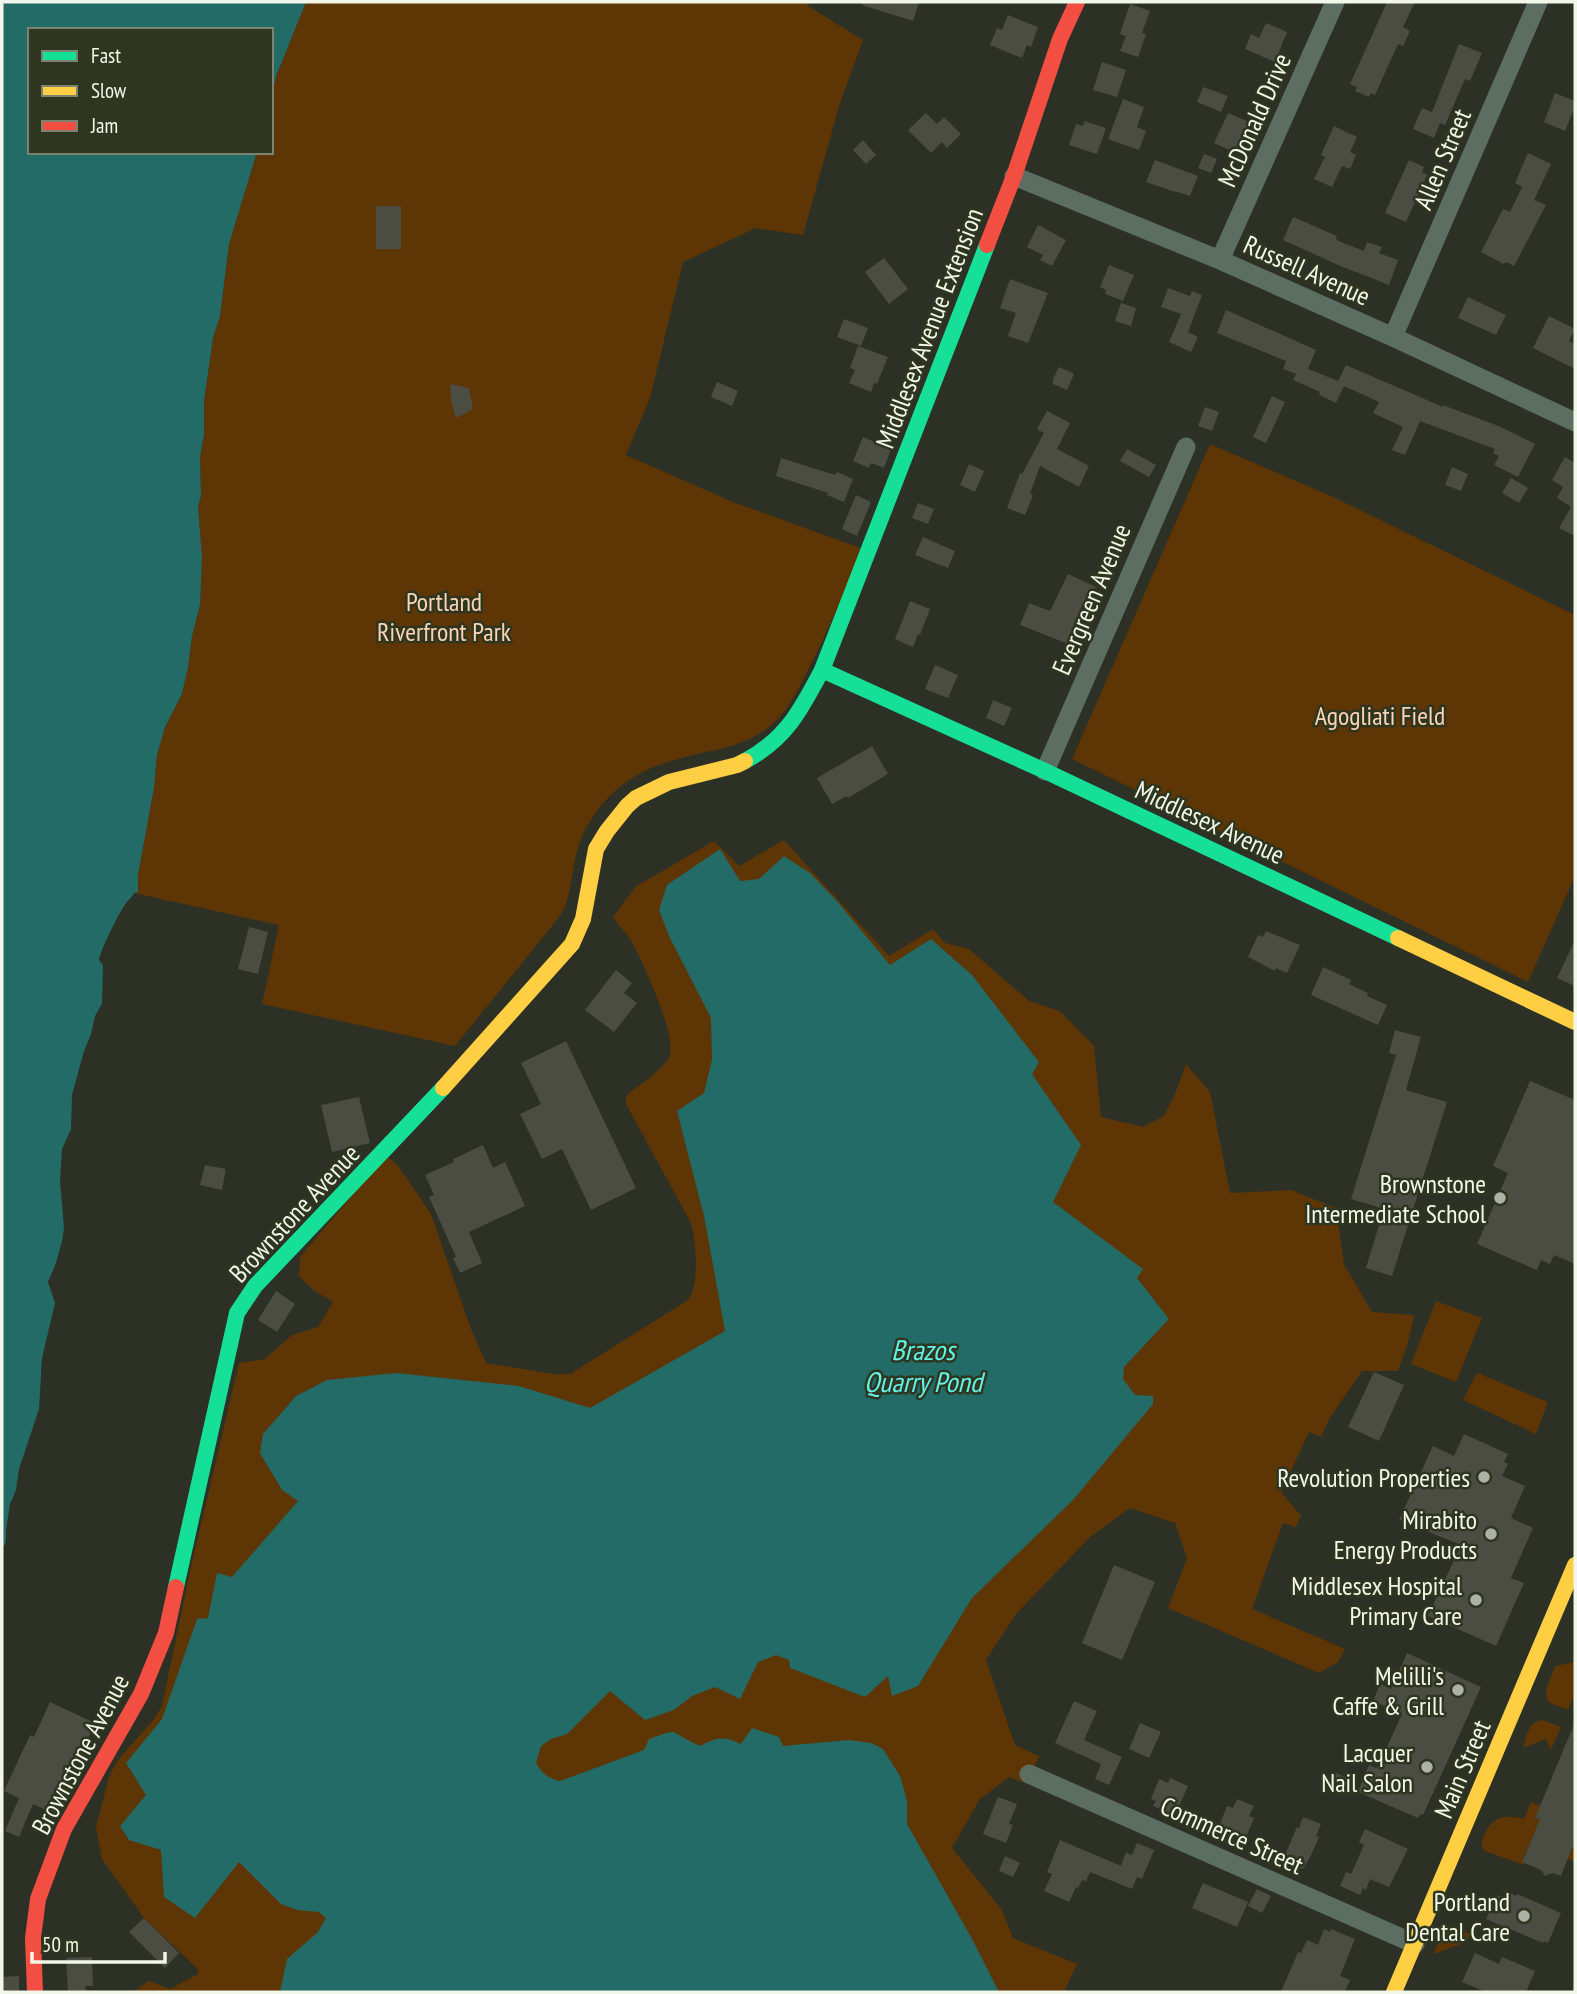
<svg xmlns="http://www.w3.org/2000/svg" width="1577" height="1994" font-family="'PT Sans Narrow',sans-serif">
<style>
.green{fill:#5e3505}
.water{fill:#226b66}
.building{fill:#4b4c42}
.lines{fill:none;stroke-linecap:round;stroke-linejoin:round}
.street{stroke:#5c6e61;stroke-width:19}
.fast{stroke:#16e098;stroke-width:16}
.slow{stroke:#ffcf43;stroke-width:16}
.jam{stroke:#f24e42;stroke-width:16}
.poi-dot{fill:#acb2a4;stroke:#2e3620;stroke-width:2.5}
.labels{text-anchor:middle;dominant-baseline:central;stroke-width:5;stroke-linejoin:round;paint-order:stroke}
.street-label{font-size:26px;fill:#f1f7e9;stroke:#2e3620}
.park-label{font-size:26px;fill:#fcd3b3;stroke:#2e3620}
.poi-label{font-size:26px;fill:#f1f7e9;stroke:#2e3620;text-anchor:end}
.water-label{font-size:28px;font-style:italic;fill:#62f2e8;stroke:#2e3620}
</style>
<rect width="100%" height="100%" fill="#2d3125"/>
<path class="green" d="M306,2H809L808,6L863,40L840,103L803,235L756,228L683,262L650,398L626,455L733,502L863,549C845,590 828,631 808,670C797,691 788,712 769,727C752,741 727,748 706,752C649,765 615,777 585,830C574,850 574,874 568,896C567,903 563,910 560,916L455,1046L262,1004L279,925L134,893L138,892V875L154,788L157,755L165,727L182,694L188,667L192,636L200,605L202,557L198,507L201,496L200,457L204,434V401L213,338L220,316L229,244L257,152H271V96L277,74Z
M1210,444L1331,496L1575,615V876L1528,982L1072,759Z
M784,840L889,956L933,929L945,943L969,949L1029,1001L1060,1011L1094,1046L1101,1117L1143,1127L1164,1116L1175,1094L1186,1064L1210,1092L1230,1193L1291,1190L1336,1208L1344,1264L1372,1312L1414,1315L1408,1343L1398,1371H1362L1329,1419L1321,1437L1309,1432L1281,1492L1301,1516L1296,1527L1283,1523L1252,1609L1345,1649L1338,1662L1319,1673L1168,1608L1187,1558L1175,1523L1130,1508L1090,1537L1016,1614L986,1660L1015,1745L1039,1756L1027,1784L1009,1777L980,1799L952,1848L1002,1910L1013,1938L1077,1964L1064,1992H133L149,1981L170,1989L198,1974V1969L144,1918L102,1859L96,1827L109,1777L117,1761L154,1719L162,1706L190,1571L239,1363L265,1359L292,1335L318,1327L333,1302L312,1289L299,1276L300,1257L386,1155L399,1167L431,1214L471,1329L486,1363L554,1374H570L688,1300C700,1283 696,1243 691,1223L626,1104V1098L628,1094C640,1085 662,1070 669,1057C679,1039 641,958 630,939C625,931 618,925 613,917L635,887L714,841L739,866Z
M1436,1301L1482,1318L1456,1382L1411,1364Z
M1477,1373L1548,1402L1536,1434L1463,1400Z
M1575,1662V1693L1568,1710L1552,1704L1547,1700L1546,1690L1555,1666Z
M1542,1720L1561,1727L1551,1750L1546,1739L1523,1748C1527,1735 1528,1722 1542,1720Z
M1531,1802L1540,1806L1536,1818L1569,1832L1571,1829L1575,1831V1857L1574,1861L1568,1859L1572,1849L1534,1833L1522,1861L1525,1863L1524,1865L1485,1851C1480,1845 1481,1843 1484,1835C1492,1816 1506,1814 1524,1819Z
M1452,1926L1470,1934L1466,1942L1437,1953H1434L1443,1930Z"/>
<path class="water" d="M2,2H306L277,74L271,96V30H30V152H257L229,244L220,316L213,338L204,401V434L200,457L201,496L198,507L202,557L200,605L192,636L188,667L182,694L165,727L157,755L154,788L138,875V892L134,893C132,897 129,899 127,902C120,910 100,951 99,960L103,965L102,1004L95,1016L91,1034L84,1051L72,1095L71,1129L62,1149L60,1181L64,1228L62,1241L56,1263L48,1282L55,1303L42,1358L39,1409L19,1469L16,1490L10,1504L6,1530V1542L2,1549Z
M720,849L740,881L759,879L784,856L810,873L836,900L890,965L931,939L972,975L1039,1062L1032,1074L1081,1145L1053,1202L1143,1269L1137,1278L1169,1319L1124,1367L1123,1379L1135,1395L1153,1396V1404L1073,1500L972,1598L918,1686L892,1696L888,1676L865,1697L790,1668L789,1660L776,1655L758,1662L740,1699L715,1687L692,1696L674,1710L645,1720L610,1691L567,1734L551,1739L541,1746L536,1763C542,1773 548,1779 560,1781L644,1750L649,1739C656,1737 666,1732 673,1732C676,1733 694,1744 700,1746C718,1737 723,1736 741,1744L752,1728L779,1737L783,1746L849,1740L871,1743L883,1749L900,1776L907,1801V1824L971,1937L999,1992H280L287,1959L318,1932L326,1918L319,1912L297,1910L281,1904L239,1862L195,1918L164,1897L161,1850L129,1840L120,1826L146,1795L126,1763L162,1719L197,1619L208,1618L217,1573L232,1577L298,1501L282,1490L260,1453L263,1434L296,1396L327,1380L396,1373L519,1386L590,1408L725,1331L704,1216L677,1111L704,1093L712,1060L711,1018L669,936L659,910L667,885Z"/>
<path class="building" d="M863,2H919L913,21L862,5Z
M1387,2H1415L1403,27L1410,31L1403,46L1398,44L1375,95L1371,93L1369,97L1355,91L1357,87L1350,84Z
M1130,4L1150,11L1142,33L1146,34L1138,57L1120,51L1126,36L1120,34Z
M1008,15L1038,27L1031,47L1027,45L1022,58L990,45L997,28L1002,30Z
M1266,23L1287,32L1275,62L1245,49L1251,34L1259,38Z
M1459,44L1482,53L1470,81L1465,79L1445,125L1440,123L1434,138L1413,129L1422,108L1432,112Z
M1102,62L1126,70L1117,97L1093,90Z
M1203,87L1228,96L1221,112L1197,102Z
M1555,93L1575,101V106L1565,131L1544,122Z
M1123,99L1144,107L1137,127L1146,131L1139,150L1108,139Z
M926,113L937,124L944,117L961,134L947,148L942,142L931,153L908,130Z
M1228,113L1249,122L1236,153L1214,143Z
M1084,121L1106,128L1097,154L1069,145L1076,124L1083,126Z
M1334,126L1357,137L1350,152L1356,155L1350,169L1342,166L1332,187L1314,179L1325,157L1321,155Z
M863,140L876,155L866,164L853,150Z
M1528,153L1551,164L1534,200L1546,205L1514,266L1506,262L1504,264L1481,252L1503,209L1510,212L1522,187L1515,183Z
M1204,154L1217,159L1211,173L1198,168Z
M1155,160L1198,176L1190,196L1175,191V192L1146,182Z
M1409,160L1424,167L1422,172L1427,175L1406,222L1385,213Z
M376,206H401V249H376Z
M1293,217L1337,236L1336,240L1364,251L1367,242L1382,247L1379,253L1398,260L1389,285L1338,265L1283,240Z
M1038,225L1066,240L1052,266L1040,260L1043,255L1027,247Z
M884,258L908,289L889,304L865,272Z
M1109,265L1134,275L1123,301L1105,294L1106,290L1100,287Z
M1010,279L1048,293L1028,343L1008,336L1016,313L1000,308Z
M1168,288L1190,296L1192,291L1202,295L1188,332L1198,337L1191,352L1169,342L1181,314L1161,307Z
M1468,297L1506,315L1496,335L1458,318Z
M1121,303L1136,308L1131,326L1115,321Z
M1226,310L1316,350L1308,369L1338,381L1346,365L1443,407V405L1501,427L1535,444L1518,477L1494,465L1499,456L1493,453L1495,449L1420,421L1405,455L1392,450L1403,427L1373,413L1379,402L1344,386L1336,403L1319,395L1320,392L1293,380L1296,374L1283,369L1286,361L1217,333Z
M1549,316L1575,329L1569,341L1575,344V369L1533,348Z
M844,319L868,328L861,346L837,337Z
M858,346L888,357L877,384L874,383L871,392L849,383L855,370L850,368Z
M1059,367L1074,374L1067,390L1053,384V379Z
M717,382L738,391L732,406L711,397Z
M450,384L469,388L473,409L456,418L451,401Z
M1272,396L1285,402L1266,443L1253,437Z
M1205,407L1219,412L1212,431L1198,426Z
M1047,411L1070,423L1057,449L1089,466L1079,487L1040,466L1030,494L1033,495L1025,515L1007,508L1020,473L1022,474L1044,433L1037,429Z
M863,437L891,449L884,468L871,463L869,468L853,461Z
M1127,449L1156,465L1149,477L1120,461Z
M1565,457L1575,463V536L1559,528L1571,507L1557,498L1563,487L1552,480Z
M781,458L835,475L837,472L853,479L844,502L827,495L828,493L776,476Z
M969,464L984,471L975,492L960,485Z
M1452,467L1468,474L1461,491L1445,485Z
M1511,478L1528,488L1519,503L1502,493Z
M856,495L871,502L857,536L842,529Z
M918,503L934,509L928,524L912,518Z
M923,537L955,551L948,568L915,555Z
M1068,574L1096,587L1086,607L1082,605L1066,643L1020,625L1029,603L1050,611Z
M910,601L930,609L920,635L918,634L913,647L895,639Z
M935,665L958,675L948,698L925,689Z
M993,700L1012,708L1004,726L986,718Z
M872,746L888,774L848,798L847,796L832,804L817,778Z
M249,927L268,932L258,974L238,969Z
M1266,931L1300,945L1287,973L1276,968L1275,971L1248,957L1258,935L1263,937Z
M1575,940V986L1557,978Z
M1323,967L1351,980L1349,984L1368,993L1367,996L1387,1005L1378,1025L1311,995Z
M616,970L632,983L624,993L637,1003L614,1032L585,1010Z
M1395,1030L1421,1037L1406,1090L1447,1102L1392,1276L1366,1268L1384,1209L1351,1199L1396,1055L1389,1053Z
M566,1041L636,1188L591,1210L562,1149L542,1159L520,1114L541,1104L521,1063Z
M1530,1081L1575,1100V1264L1554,1255L1550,1264L1541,1260L1537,1270L1477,1244L1508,1173L1493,1166Z
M359,1097L370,1143L332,1152L321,1105Z
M483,1145L493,1168L505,1162L525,1206L469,1232L482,1263L460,1273L453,1258L456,1257L429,1197L434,1195L425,1175L454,1162L453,1159Z
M205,1165L226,1169L222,1190L200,1185Z
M276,1291L295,1304L277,1332L258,1320Z
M1374,1372L1404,1385L1379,1441L1348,1427Z
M1464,1434L1508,1454L1504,1462L1508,1464L1502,1476L1525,1486L1511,1518L1533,1528L1511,1578L1524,1583L1496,1646L1428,1616L1461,1545L1399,1520L1433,1446L1454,1456Z
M1114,1565L1155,1582L1122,1660L1082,1643Z
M1407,1653L1481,1687L1423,1815L1420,1814L1418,1818L1358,1792L1369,1765L1376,1768L1378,1767L1402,1714L1373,1701L1380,1684L1391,1689Z
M1074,1701L1097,1711L1084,1740L1122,1757L1109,1785L1095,1779L1101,1764L1055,1743Z
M50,1702L95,1723L54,1814L33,1804L19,1837L5,1831L19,1798L4,1791L30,1735L34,1737Z
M1575,1722V1841L1561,1876L1552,1873L1545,1876L1541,1870L1522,1862L1540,1819L1535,1818Z
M1140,1723L1161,1732L1149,1758L1129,1749Z
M1336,1773L1350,1779L1342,1795L1329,1789Z
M1170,1778L1188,1786L1177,1811L1173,1809L1171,1814L1153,1806L1156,1801L1151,1799L1159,1779L1168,1783Z
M998,1797L1017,1804L1009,1824L1013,1825L1006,1843L983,1834Z
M1237,1799L1254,1806L1249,1816L1254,1818L1245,1840L1218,1829L1227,1806L1233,1808Z
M1303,1817L1321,1824L1316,1836L1319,1837L1311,1855L1303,1869L1285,1861L1287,1856L1285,1855L1297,1827L1299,1828Z
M1365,1829L1408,1849L1389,1887L1370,1879L1366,1890L1363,1888L1360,1895L1340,1886L1346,1872L1351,1874L1364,1845L1359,1842Z
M1060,1840L1121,1866L1126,1852L1132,1855L1137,1843L1154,1850L1142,1879L1137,1877L1132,1889L1090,1872L1086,1881L1082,1880L1078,1888L1076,1887L1069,1902L1044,1891L1052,1874L1047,1872Z
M1005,1856L1020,1863L1013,1877L999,1871Z
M1203,1883L1248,1902L1237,1927L1192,1908Z
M1257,1889L1271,1896L1262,1913L1248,1906Z
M1510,1893L1516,1896L1517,1894L1561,1913L1548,1943L1544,1941L1543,1943L1486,1919L1497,1895L1507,1900Z
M144,1918L179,1953L165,1968L129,1932Z
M1324,1929L1330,1932L1331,1929L1355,1939L1340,1976L1350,1980L1345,1992H1281L1298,1952L1301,1953L1307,1940L1318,1945Z
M1475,1953L1499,1964L1502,1957L1535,1971L1526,1992H1486L1462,1982Z
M92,1957L93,1986H85L86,1992H68L66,1958Z
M19,1976V1992H2V1977Z"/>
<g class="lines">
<path class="street" d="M1014,176L1220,260L1393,337L1575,422
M1220,260L1335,2
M1393,337L1538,2
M1045,771L1186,447
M1029,1774L1415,1944"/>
<path class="fast" d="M822,670L1045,771L1398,938
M745,761C786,739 801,710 822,670L987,245
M176,1587L237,1313L255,1286L443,1088"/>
<path class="slow" d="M1398,938L1575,1022
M443,1088L572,944L583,919L596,849L607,831L627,806L636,798L669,782L737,765L745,761
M1394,1992L1575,1565"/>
<path class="jam" d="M987,245L1014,176L1060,39L1077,2
M35,1992L33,1938L38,1899L64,1829L141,1694L166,1633L176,1587"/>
</g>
<g class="poi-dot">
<circle cx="1500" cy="1198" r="7"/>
<circle cx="1484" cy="1477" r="7"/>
<circle cx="1491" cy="1534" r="7"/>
<circle cx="1476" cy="1600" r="7"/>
<circle cx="1458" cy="1690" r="7"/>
<circle cx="1427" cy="1767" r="7"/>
<circle cx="1524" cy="1916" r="7"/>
</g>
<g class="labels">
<g class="street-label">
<text transform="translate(1254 120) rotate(-66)">McDonald Drive</text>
<text transform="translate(1442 159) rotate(-67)">Allen Street</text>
<text transform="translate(1307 270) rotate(24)">Russell Avenue</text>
<text transform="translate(929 328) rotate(-69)">Middlesex Avenue Extension</text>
<text transform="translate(1091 599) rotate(-67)">Evergreen Avenue</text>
<text transform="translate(1210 822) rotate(25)">Middlesex Avenue</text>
<text transform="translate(294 1213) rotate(-47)">Brownstone Avenue</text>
<text transform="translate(80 1754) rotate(-62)">Brownstone Avenue</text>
<text transform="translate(1462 1769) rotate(-67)">Main Street</text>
<text transform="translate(1232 1835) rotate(24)">Commerce Street</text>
</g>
<g class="park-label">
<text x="444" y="601">Portland<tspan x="444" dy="30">Riverfront Park</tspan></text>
<text x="1380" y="715">Agogliati Field</text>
</g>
<g class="poi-label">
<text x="1486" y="1183">Brownstone<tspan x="1486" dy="30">Intermediate School</tspan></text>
<text x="1470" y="1477">Revolution Properties</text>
<text x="1477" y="1519">Mirabito<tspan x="1477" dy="30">Energy Products</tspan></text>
<text x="1462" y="1585">Middlesex Hospital<tspan x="1462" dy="30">Primary Care</tspan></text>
<text x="1444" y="1675">Melilli's<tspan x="1444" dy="30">Caffe &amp; Grill</tspan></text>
<text x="1413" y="1752">Lacquer<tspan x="1413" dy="30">Nail Salon</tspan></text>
<text x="1510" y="1901">Portland<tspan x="1510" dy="30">Dental Care</tspan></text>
</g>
<g class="water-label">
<text x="923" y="1349">Brazos<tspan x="923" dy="32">Quarry Pond</tspan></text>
</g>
</g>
<rect width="1577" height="1994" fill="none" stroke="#f1f7e9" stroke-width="7"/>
<rect x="28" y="28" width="245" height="126" fill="#2e3620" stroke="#7c8370" stroke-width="2"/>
<rect x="42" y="51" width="35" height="10" fill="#16e098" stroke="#7c8370" stroke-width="2"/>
<text x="91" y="63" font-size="21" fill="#f1f7e9">Fast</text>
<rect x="42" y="86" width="35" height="10" fill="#ffcf43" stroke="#7c8370" stroke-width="2"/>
<text x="91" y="98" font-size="21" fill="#f1f7e9">Slow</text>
<rect x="42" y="121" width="35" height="10" fill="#f24e42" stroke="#7c8370" stroke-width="2"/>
<text x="91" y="133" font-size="21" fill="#f1f7e9">Jam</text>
<path d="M32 1952v10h133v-10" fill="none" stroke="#f1f7e9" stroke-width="3.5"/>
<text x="42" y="1952" font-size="21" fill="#f1f7e9" stroke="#2e3620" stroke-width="5" paint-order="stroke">50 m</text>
</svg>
